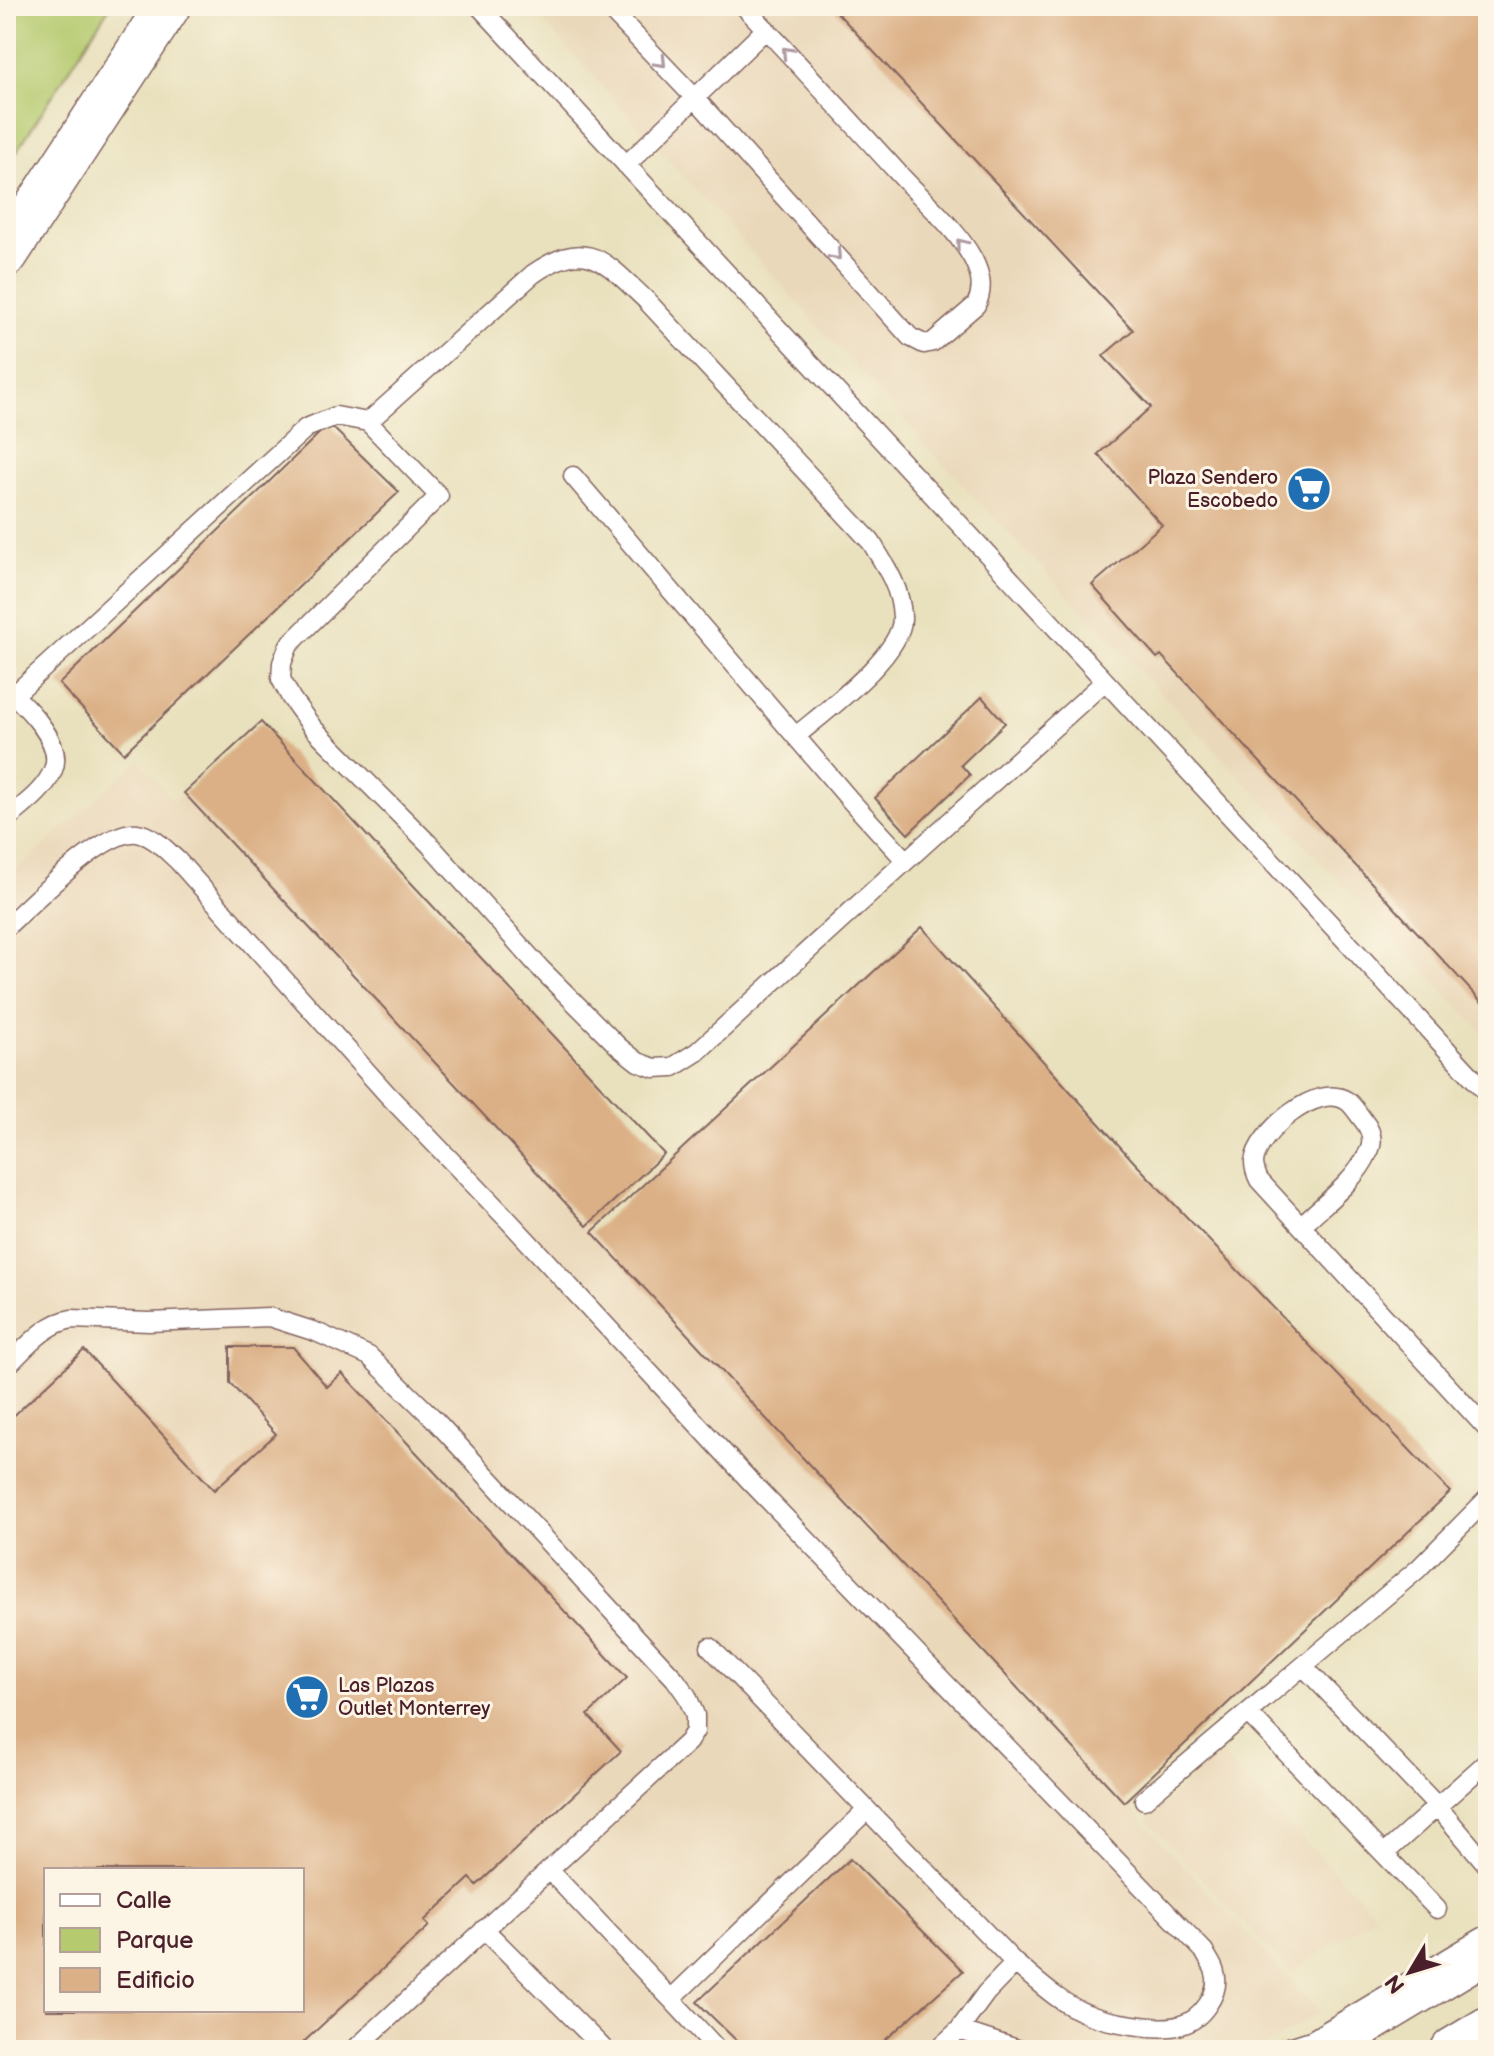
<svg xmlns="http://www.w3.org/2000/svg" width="1494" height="2056" font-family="'Balsamiq Sans',sans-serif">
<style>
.built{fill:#ead8ba;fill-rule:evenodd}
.green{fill:#b5ca6f;stroke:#80744d;stroke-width:2}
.building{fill:#dbb086;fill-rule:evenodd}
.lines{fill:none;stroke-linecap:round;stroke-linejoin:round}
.lane-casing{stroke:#82635e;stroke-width:21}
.secondary-casing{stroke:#82635e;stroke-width:47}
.lane{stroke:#fff;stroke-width:18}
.secondary{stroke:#fff;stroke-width:44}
.oneway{stroke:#ae9aa0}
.labels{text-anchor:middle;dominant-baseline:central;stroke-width:6;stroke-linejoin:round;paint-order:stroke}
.poi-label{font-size:20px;fill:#4a1f2b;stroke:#fcf5e5;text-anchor:end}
</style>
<rect width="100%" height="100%" fill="#fcf5e5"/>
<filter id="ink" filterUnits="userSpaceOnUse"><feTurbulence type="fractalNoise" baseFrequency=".0125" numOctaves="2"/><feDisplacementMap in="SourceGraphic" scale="16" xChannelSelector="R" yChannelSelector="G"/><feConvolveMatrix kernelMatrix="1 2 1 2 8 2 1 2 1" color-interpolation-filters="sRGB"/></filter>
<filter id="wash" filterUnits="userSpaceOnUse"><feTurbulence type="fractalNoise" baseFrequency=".006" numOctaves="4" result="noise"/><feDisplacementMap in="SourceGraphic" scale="32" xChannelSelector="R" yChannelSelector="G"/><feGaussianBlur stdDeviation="1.8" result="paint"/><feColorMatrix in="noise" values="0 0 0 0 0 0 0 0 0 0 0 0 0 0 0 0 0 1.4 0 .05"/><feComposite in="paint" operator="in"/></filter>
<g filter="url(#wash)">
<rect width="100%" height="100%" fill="#e9e1be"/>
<path class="built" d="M530,6H1488V1038L932,452Z
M139,760L174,802L184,793L1320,2012L1258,2050H6V880ZM46,1870H302V2010H46Z
M1219,1752L1376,1915L1291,1973L1147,1821Z"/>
<path class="green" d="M6,6H110L6,168Z"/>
<g id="blocks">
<path class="building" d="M831,6H1488V1009L1161,655L1157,658L1092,585L1162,525L1098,454L1151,407L1103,356L1133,330Z
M329,424L399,492L124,753L59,684Z
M982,697L1005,723L961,765L970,775L908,834L875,798Z
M261,722L664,1154L587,1226L184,793Z
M922,927L1134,1162L1450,1492L1124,1802L592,1232Z
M230,1347H293L327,1387L342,1373L627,1678L588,1715L621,1751L477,1885L470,1878L424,1921L429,1926L295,2050H6V1423L84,1350L214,1490L276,1434L230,1383ZM46,1870H302V2010H46Z
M850,1859L963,1971L874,2050H746L697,2002Z"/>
</g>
</g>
<g filter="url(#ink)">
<use href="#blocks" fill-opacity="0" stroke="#82635e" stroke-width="2"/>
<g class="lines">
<g class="lane-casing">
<path id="lane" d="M479,6L1488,1094
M607,6L695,98L910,337L924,344L933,342L976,305C984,289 981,275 973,259C956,228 925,202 901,176C849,119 797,62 744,6
M626,165L766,29
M368,422L533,274C588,236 604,261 646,300L871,542C885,565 901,588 902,617C904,654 824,712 796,736
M6,688C25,705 65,743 53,770C45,791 22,806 6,820
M14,695L306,428L336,416L368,422L439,496L289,645L282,663L281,679L291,698L313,728L430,845L540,968L619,1047L638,1062L654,1068L673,1067L697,1052L906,861L850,800L573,476
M906,861L1104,682
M6,927C32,904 103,829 137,833C153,835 167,851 178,861L387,1094L508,1220L749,1480L1204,1951C1207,1958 1214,1966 1215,1973C1221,1993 1201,2020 1181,2025C1160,2032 1105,2022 1085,2013C1058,2002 1037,1981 1015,1963L710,1647
M1301,1226C1323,1204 1355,1182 1368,1153C1375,1141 1371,1130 1363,1120C1358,1114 1353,1105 1347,1101C1318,1081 1257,1133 1254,1162C1254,1168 1256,1174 1259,1180L1488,1430
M6,1367C25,1349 45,1323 72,1319L149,1322L269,1317L316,1332L369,1356L433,1418L675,1679L687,1696L695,1715V1731L688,1742L354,2050
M1304,1667L1437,1806L1488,1866
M1248,1713L1437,1909
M1144,1800L1418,1569L1488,1498
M1385,1853L1488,1761
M549,1870L671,1999L867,1810
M484,1929L605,2050
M671,1999L718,2050
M959,2030L986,1993L1015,1963
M937,2050L959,2030L1020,2050
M1280,2050L1323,2036"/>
</g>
<g class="secondary-casing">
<path id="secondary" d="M6,254L168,6
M1320,2050L1488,1949
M1453,2050L1488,2029"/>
</g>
<use href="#lane" class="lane"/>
<use href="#secondary" class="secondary"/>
</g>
<defs><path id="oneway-chevron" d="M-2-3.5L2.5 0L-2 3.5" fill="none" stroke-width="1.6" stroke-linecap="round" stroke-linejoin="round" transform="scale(2)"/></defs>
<g class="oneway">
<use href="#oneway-chevron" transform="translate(787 52) rotate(-133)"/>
<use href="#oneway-chevron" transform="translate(661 62) rotate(46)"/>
<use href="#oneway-chevron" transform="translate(961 244) rotate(-129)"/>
<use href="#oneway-chevron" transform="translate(836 255) rotate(48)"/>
</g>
</g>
<defs>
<g id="supermarket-disc" transform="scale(2.3)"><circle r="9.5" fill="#1f6fb2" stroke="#fcf5e5"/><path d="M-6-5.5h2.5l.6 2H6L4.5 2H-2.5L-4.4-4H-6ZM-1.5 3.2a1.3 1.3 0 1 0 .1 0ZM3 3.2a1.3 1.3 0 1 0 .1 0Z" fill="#fff"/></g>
</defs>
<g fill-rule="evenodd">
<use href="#supermarket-disc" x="1309" y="489"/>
<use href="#supermarket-disc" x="307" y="1697"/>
</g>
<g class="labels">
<g class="poi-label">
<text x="1278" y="478">Plaza Sendero<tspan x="1278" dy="23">Escobedo</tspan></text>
<text x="338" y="1686" text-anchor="start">Las Plazas<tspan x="338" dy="23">Outlet Monterrey</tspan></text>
</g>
</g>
<rect width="1494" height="2056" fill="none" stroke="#fcf5e5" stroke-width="32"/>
<rect x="44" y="1868" width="260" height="144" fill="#fcf5e5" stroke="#b59f9b" stroke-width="2"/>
<rect x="60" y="1894" width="40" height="12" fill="#ffffff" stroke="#b59f9b" stroke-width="2"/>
<text x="116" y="1908" font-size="24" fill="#4a1f2b">Calle</text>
<rect x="60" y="1928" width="40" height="24" fill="#b5ca6f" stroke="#b59f9b" stroke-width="2"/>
<text x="116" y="1948" font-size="24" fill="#4a1f2b">Parque</text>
<rect x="60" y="1968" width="40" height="24" fill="#dbb086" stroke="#b59f9b" stroke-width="2"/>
<text x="116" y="1988" font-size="24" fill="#4a1f2b">Edificio</text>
<g transform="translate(1410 1972) rotate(232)" stroke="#fcf5e5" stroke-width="6" paint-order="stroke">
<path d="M0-6L14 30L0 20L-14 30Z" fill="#4a1f2b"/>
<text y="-12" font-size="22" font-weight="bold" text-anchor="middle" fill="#4a1f2b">N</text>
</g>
</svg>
